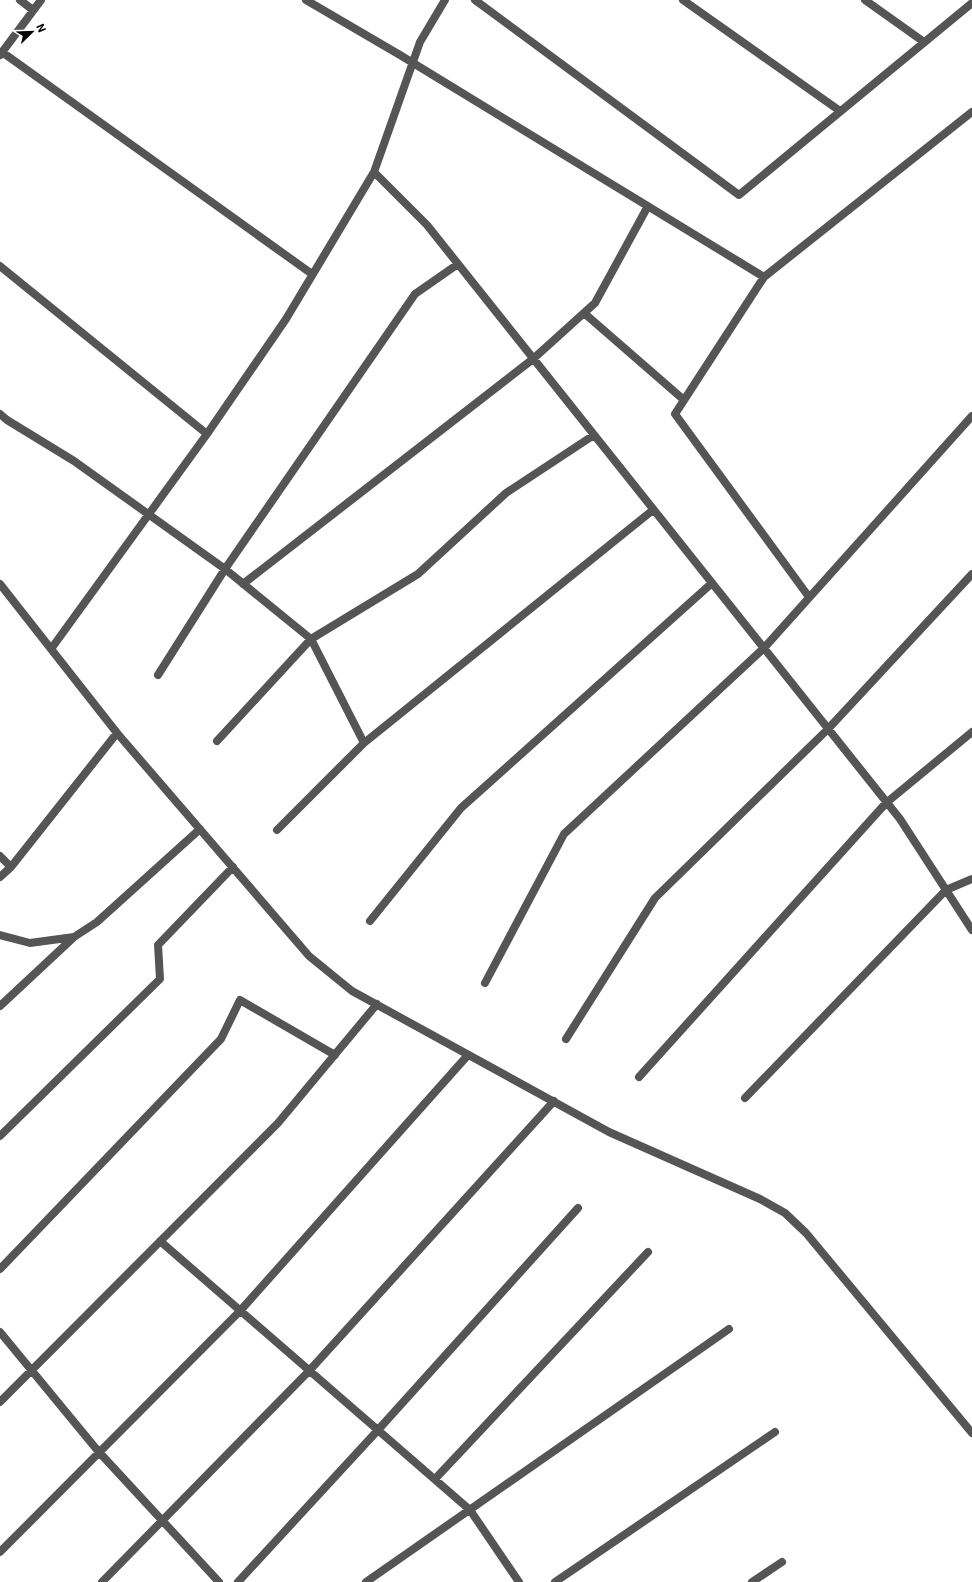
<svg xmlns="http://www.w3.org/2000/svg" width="972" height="1582" font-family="Roboto,sans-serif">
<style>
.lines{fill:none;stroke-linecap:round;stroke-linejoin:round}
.street{stroke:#555;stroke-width:8}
</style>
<rect width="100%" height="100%" fill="#fff"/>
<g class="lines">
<path class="street" d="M20,0L33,10
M306,0L400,55L764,277L972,112
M475,0L739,195L972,3
M683,0L840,111
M865,0L924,42
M2,52L312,274
M0,55L41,0
M374,172L427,225L900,819L972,930
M0,266L207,434
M764,277L675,414L809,597
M584,313L684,400
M0,414L7,420L74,461L225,569L311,639L364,743
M0,584L117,733L309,956L352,991L609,1132L760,1199L785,1213L806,1233L972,1433
M243,584L533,359L595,303L648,206
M51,649L207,434L286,319L374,172L420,42L445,0
M158,675L225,569L415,294L458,264
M217,741L311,639L418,574L506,493L594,435
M277,830L364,743L653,510
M0,856L11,867
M0,877L11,867L117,733
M370,921L461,808L712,583
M0,935L30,943L74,937L97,922L200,829
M485,983L564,834L764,648L972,416
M0,1006L74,937
M566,1039L655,898L828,729L972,574
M639,1077L886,803L972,732
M745,1098L946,890L972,879
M0,1136L160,979L158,945L233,867
M160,1241L470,1510L519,1582
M0,1269L221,1039L240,1000L335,1055
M0,1332L98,1451L219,1582
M0,1402L278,1123L377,1004
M435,1479L648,1252
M0,1552L240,1311L468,1055
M102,1582L309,1371L554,1101
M238,1582L378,1430L578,1208
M366,1582L729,1329
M555,1582L775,1432
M752,1582L782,1562"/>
</g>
<g transform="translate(32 32) rotate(67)" stroke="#ffffff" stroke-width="3" paint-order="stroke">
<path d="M0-3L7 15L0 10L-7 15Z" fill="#000000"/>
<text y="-6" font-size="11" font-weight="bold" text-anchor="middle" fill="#000000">N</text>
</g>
</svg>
